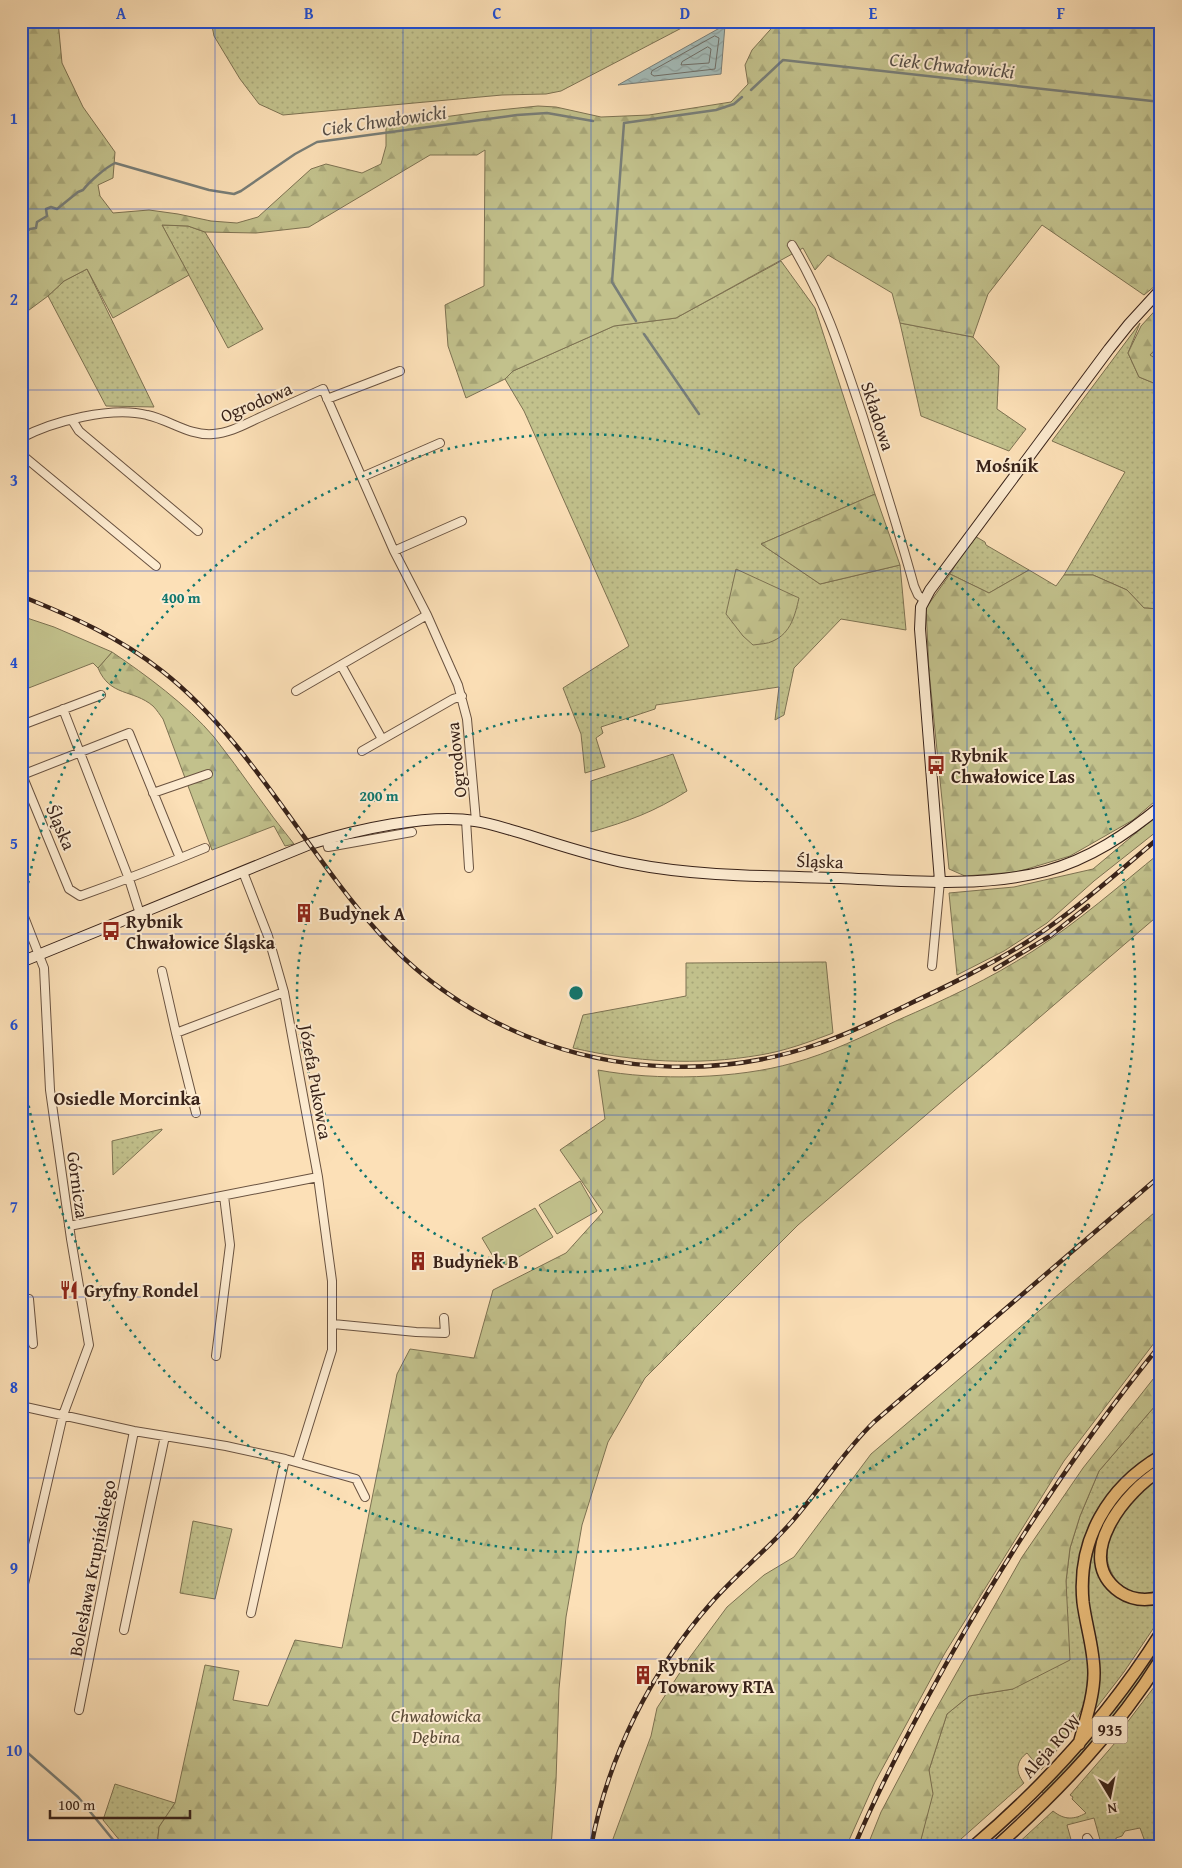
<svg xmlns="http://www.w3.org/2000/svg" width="1182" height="1868" font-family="'Gentium Book Plus',serif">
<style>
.grass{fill:url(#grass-dots);stroke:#7d7252}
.forest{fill:url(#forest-firs);stroke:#7d7252}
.park{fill:#c2c18c;stroke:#7d7252}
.water{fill:url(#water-waves);stroke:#787e78}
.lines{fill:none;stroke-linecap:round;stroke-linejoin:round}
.shore{stroke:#6e6e68;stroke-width:1}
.stream{stroke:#787e78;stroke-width:2.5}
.street-casing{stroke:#695240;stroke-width:10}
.secondary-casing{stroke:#382219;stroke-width:12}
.primary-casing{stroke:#382219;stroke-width:14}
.street{stroke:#fdebd0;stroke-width:8}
.secondary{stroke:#fdebd0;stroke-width:10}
.primary{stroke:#eec07c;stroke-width:11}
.rail-casing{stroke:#382219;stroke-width:4.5}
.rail{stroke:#fdebd0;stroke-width:2.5;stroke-dasharray:8;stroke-linecap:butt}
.grid{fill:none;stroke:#1d4ed8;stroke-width:1;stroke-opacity:0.55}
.ring{fill:none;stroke:#0f766e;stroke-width:2.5;stroke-dasharray:2.5 5}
.labels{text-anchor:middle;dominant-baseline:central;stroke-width:4;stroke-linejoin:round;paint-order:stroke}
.shield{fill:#fdebd0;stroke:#735e50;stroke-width:1}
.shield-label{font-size:16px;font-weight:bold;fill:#382219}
.street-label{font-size:18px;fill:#382219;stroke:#fdebd0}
.poi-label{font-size:18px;font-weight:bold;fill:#382219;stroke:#fdebd0;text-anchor:start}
.park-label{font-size:18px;font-style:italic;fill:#5a4a36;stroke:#fdebd0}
.water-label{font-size:19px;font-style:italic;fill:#585049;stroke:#fdebd0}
.neighbourhood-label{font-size:19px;font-weight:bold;fill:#382219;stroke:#fdebd0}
.centre{fill:#0f766e;stroke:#fdebd0;stroke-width:2.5}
.ring-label{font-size:15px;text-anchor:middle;font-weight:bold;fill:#0f766e;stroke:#fdebd0;stroke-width:4;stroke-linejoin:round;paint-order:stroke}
.neatline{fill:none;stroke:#1d4ed8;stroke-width:2}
.grid-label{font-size:16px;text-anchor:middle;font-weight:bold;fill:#1d4ed8}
</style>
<defs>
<pattern id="grass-dots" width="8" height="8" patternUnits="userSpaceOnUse" patternTransform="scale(1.25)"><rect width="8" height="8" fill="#c2c18c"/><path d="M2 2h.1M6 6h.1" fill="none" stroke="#a7a678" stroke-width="1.8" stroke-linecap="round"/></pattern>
<pattern id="forest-firs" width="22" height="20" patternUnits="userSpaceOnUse" patternTransform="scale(1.25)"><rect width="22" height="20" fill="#c2c18c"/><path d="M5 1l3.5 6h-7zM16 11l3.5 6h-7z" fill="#a7a678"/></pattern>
<pattern id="water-waves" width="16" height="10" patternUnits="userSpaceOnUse" patternTransform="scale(1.25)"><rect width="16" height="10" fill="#a3bbb8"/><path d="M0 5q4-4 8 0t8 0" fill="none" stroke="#8da09e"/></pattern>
</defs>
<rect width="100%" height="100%" fill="#fce0b7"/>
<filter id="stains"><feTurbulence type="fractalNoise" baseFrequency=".004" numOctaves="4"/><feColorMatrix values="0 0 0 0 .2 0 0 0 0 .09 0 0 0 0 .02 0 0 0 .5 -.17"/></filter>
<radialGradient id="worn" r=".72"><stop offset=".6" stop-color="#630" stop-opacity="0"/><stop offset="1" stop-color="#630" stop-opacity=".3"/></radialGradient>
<path class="grass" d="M211,21H695L561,91L546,94L502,95L283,115L259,104L240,79L214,36Z
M162,225L188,226L205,232L263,329L228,348Z
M781,261L815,308L875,494L761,544L820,584L900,565L906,630L841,619L794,668L784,715L775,720L779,687L656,705L655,709L601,727L603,733L596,738L605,767L585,773L581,734L563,688L629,646L524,411L505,379L513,371L614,326L676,318Z
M87,269L154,407L106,406L48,296L64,281Z
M900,323L973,337L999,366L997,409L1026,429L1009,451L921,416Z
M1140,323L1128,353L1139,377L1161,386V609L1144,608L1127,590L1093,575H1064L1125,472L1052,441Z
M1161,342V363L1146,356Z
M973,535L985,542L986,545L1029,570L989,593L950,574Z
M673,754L687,791C654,812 629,821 591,832V781Z
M826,962L833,1033C809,1042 785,1051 760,1055C697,1066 634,1062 573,1048L583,1015L686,996V963Z
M162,1129V1130L113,1175L112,1141Z
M1161,1399V1450L1133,1468L1118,1482L1094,1517L1080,1614L1088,1661L1087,1690L1083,1706L1070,1734L1041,1770L1027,1753C1016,1761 1015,1772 1024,1783L952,1847H919L932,1794L929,1770L947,1714L969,1696L1013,1689L1066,1604V1581L1070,1548L1080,1516L1099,1471Z
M1161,1462V1464L1131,1487L1113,1509L1100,1576C1114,1599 1134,1609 1161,1603V1617L1124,1672L1094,1711C1093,1686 1091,1660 1090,1635C1088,1590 1085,1548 1110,1508C1123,1489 1142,1475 1161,1462Z
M1161,1475V1591C1148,1596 1132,1595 1121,1585C1084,1550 1129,1496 1161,1475Z
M193,1521L232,1529L215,1599L180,1593Z
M1161,1643C1161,1666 1064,1773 1044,1794L1042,1792C1086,1746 1124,1695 1161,1643Z
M1161,1678V1847H1148L1147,1841L1144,1839L1140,1828L1125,1831L1122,1836L1116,1838V1843L1114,1847H1102L1094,1818L1067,1825L1073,1847H1014L1053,1811C1064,1820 1074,1820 1086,1813L1072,1799L1073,1797L1070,1795L1115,1743L1113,1741Z
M115,1784L175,1803L159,1827L157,1847H125L103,1820Z"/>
<path class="forest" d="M21,21H58L62,63L83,107L115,152L113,178L98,185L100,196L113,213L149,210L178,214L211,221L237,223L258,217L311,169L326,164L362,173L381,164L386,146V125L480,112L538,106L556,107L601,117L649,115L731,102L748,84L745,65L752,50L778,21H1161V281L1144,295L1042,225L988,294L973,337L900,323L892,293L828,255L815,270L803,248L676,318L614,326L513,371L505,379L466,398L448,346L445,305L484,286L485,150L477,155H430L309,227L256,233L205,232L188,226L162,225L189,275L113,318L87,269L64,281L48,296L21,316Z
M1161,304V343L1150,355L1161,362V386L1139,377L1128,353L1141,326Z
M875,494L900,565L820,584L761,544Z
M736,569L799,598C795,615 791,633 773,641C768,644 759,644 753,645L743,636L726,614Z
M1029,570L1056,586L1064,575H1093L1127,590L1144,608L1161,609V796L1133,820L1070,856L1017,872L965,876L949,869L929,671L926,608L950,574L989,593Z
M112,652C146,675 187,705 214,737C242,772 266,810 294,844L285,846L274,826L212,850L163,719C160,715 157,710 153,706C133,689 110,697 98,668Z
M1161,812V828L1094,881L1047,923L1004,951L957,975L949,893L1014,887L1093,869Z
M1161,852V913L798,1225L645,1378L608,1442L582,1525L566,1617L559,1689L556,1781L551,1847H157L159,1827L175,1803L205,1665L239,1671L233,1700L268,1706L295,1640L342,1648L397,1374L410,1349L474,1358L493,1290L566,1253L603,1212L560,1150L605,1119L598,1070C656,1081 737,1079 793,1063C830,1053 864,1036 898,1020C944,1000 990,979 1033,951C1078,922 1119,886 1161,852Z
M1161,1207V1334L1064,1461L945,1653L875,1782L846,1847H610L651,1736L657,1708L690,1657L727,1607L764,1575L794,1557L871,1454Z
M1161,1369V1399L1099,1471L1080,1516L1070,1548L1066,1581L1070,1660L1013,1689L969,1696L947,1714L929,1770L933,1794L919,1847H867L881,1812L927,1725L1022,1557L1083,1468Z"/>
<path class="park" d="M21,616L54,627L112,652L98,668L93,663L21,691Z
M580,1181L597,1211L557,1234L539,1205Z
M535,1208L553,1237L500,1268L482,1238Z"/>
<path class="water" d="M725,25L721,74L618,85Z"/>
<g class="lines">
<path class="shore" d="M715,36L719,38L715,69L654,76L651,74L652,71Z
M708,47L711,49L709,63L681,65L682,62Z"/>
<path class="stream" d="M751,90L783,60L1161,102
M21,236L30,229L36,228L37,222L47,216L46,209L51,207L57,209L78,192L83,190C90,181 105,168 115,163L209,190L234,194L241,191L295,154L317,142L517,115L547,113L593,121
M636,321L612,282L624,123L716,110L734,104L742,97
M644,334L699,414
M21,1747L78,1797L119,1847"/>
<g class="street-casing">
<path id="street" d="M792,245C825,300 842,354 862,414C880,471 898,528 914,586L918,595L924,600
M327,399L400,371
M72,420L79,431L198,531
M21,438C53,421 112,406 147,415C170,420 189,436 213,434C231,433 247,423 263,416C283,407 303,398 323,389L394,551L427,615L458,685L467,719L476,821
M21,454L156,566
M362,477L440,443
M394,551L462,521
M341,665L382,739
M296,691L427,615
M63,709L129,879L140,914
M22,725L101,695
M362,751L453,699L462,696
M153,793L208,774
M466,820L469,868
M326,839L328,847L412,832
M180,858L129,733L22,775L69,889L80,896C122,881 164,865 205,848
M243,872L268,936L284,992L318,1177L332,1281V1350L297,1462
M21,909L44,968L50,1090L71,1239L89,1345L63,1415L21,1597
M932,966L940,881
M162,971L176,1033L196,1113
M176,1033L284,992
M69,1226L318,1177
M21,1300L29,1299L33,1344
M333,1324L416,1332L445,1333L444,1318
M216,1356L230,1245L224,1196
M21,1406L134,1431L226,1446L285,1459L356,1479L365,1497
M251,1613L285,1459
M124,1630L165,1436
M79,1710L134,1431
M1087,1838L1093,1847"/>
</g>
<g class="secondary-casing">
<path id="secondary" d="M940,881L920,629L921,607L930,590L1109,349L1129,324L1161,289
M21,962L310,844C355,830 429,813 475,821C489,823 504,828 518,832C554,843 591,856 628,863C698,877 769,876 840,878C906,881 982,888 1046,871C1090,859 1127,834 1161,806"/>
</g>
<g class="primary-casing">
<path id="primary" d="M1161,1470C1126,1490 1071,1558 1120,1592C1132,1600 1147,1601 1161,1597
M1079,1744C1085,1721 1094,1697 1094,1673C1094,1649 1086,1626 1083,1602C1077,1540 1108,1487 1161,1456
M973,1847C1046,1785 1110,1714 1161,1633
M996,1847C1058,1791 1117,1730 1161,1659"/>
</g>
<use href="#street" class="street"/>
<use href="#secondary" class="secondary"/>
<use href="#primary" class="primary"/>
<g class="rail-casing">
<path id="rail" d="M21,596C71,616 119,637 162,671C250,740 304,850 379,933C419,977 470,1013 526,1036C618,1074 724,1077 818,1044C849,1034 878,1019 907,1005C949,985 991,965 1030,940C1077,909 1118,872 1161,836
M995,969L1050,936L1088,906
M591,1847C608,1756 651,1671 712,1602C736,1575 763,1553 787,1527C818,1493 841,1454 874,1422L1161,1175
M854,1847C884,1776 921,1708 959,1641C1019,1537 1085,1437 1161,1344"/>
</g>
<use href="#rail" class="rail"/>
</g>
<path class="grid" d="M215,21V1847M403,21V1847M591,21V1847M779,21V1847M967,21V1847M21,209H1161M21,390H1161M21,571H1161M21,753H1161M21,934H1161M21,1115H1161M21,1297H1161M21,1478H1161M21,1659H1161"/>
<g class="ring">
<circle cx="576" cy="993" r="279"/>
<path d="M22 920A559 559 0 1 1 22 1066"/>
</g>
<defs>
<g id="bus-bare" transform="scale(1.5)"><path d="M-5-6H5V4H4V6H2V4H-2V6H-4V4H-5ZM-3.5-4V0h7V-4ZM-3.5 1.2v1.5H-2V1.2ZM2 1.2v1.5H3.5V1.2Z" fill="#8f2418" stroke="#fdebd0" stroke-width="2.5" paint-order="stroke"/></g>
<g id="building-bare" transform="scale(1.5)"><path d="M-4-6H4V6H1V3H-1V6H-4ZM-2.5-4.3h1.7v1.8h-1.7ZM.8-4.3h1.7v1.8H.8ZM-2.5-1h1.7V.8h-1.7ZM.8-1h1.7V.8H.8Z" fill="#8f2418" stroke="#fdebd0" stroke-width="2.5" paint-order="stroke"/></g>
<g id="restaurant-bare" transform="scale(1.5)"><path d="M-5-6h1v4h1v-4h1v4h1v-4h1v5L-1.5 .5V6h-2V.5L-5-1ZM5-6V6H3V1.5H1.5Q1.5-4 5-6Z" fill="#8f2418" stroke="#fdebd0" stroke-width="2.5" paint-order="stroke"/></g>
</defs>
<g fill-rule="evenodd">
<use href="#bus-bare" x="936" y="765"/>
<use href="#building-bare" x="304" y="913"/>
<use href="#bus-bare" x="111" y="931"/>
<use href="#building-bare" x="418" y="1261"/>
<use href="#restaurant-bare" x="69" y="1290"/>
<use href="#building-bare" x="643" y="1675"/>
</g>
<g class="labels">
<rect class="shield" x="1092.5" y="1716.5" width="35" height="27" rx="4"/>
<g class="shield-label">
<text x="1110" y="1730">935</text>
</g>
<g class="street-label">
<text transform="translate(256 402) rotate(-23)">Ogrodowa</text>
<text transform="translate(878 416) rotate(72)">Składowa</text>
<text transform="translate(456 760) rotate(-96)">Ogrodowa</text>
<text transform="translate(61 827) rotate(67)">Śląska</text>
<text transform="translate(820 861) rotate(2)">Śląska</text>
<text transform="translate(316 1082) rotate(80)">Józefa Pukowca</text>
<text transform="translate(78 1185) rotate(82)">Górnicza</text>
<text transform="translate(92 1568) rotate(-79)">Bolesława Krupińskiego</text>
<text transform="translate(1051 1746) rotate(-48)">Aleja ROW</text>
</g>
<g class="poi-label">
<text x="951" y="755">Rybnik<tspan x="951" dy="21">Chwałowice Las</tspan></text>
<text x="319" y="913">Budynek A</text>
<text x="126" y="921">Rybnik<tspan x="126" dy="21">Chwałowice Śląska</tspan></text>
<text x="433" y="1261">Budynek B</text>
<text x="84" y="1290">Gryfny Rondel</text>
<text x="658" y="1665">Rybnik<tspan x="658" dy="21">Towarowy RTA</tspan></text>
</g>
<g class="park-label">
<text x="436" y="1715">Chwałowicka<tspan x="436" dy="21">Dębina</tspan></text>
</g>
<g class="water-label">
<text transform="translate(952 65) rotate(6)">Ciek Chwałowicki</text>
<text transform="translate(384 120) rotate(-8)">Ciek Chwałowicki</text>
</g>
<g class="neighbourhood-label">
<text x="1007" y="465">Mośnik</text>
<text x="127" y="1098">Osiedle Morcinka</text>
</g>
</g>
<circle cx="576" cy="993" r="8" class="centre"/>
<g class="ring-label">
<text x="181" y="603">400 m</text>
<text x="379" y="801">200 m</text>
</g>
<rect width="1182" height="1868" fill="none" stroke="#fce0b7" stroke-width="55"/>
<g transform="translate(1110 1796) rotate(170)" stroke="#fdebd0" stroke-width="4" paint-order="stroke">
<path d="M0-4L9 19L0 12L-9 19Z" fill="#382219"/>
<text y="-8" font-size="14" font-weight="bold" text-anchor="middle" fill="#382219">N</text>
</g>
<path d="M50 1810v8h140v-8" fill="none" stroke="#382219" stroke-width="2.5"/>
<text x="58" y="1810" font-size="15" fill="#382219" stroke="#fdebd0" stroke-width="4" paint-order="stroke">100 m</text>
<rect x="28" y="28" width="1126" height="1812" class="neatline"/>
<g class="grid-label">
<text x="121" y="19">A</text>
<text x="309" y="19">B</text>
<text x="497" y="19">C</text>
<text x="685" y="19">D</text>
<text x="873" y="19">E</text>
<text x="1061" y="19">F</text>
<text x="14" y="124">1</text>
<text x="14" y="305">2</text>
<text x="14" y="486">3</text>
<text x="14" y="668">4</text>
<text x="14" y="849">5</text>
<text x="14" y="1030">6</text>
<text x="14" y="1212">7</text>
<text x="14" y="1393">8</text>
<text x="14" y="1574">9</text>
<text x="14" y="1756">10</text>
</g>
<rect width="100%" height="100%" filter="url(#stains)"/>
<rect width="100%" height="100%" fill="url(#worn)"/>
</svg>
